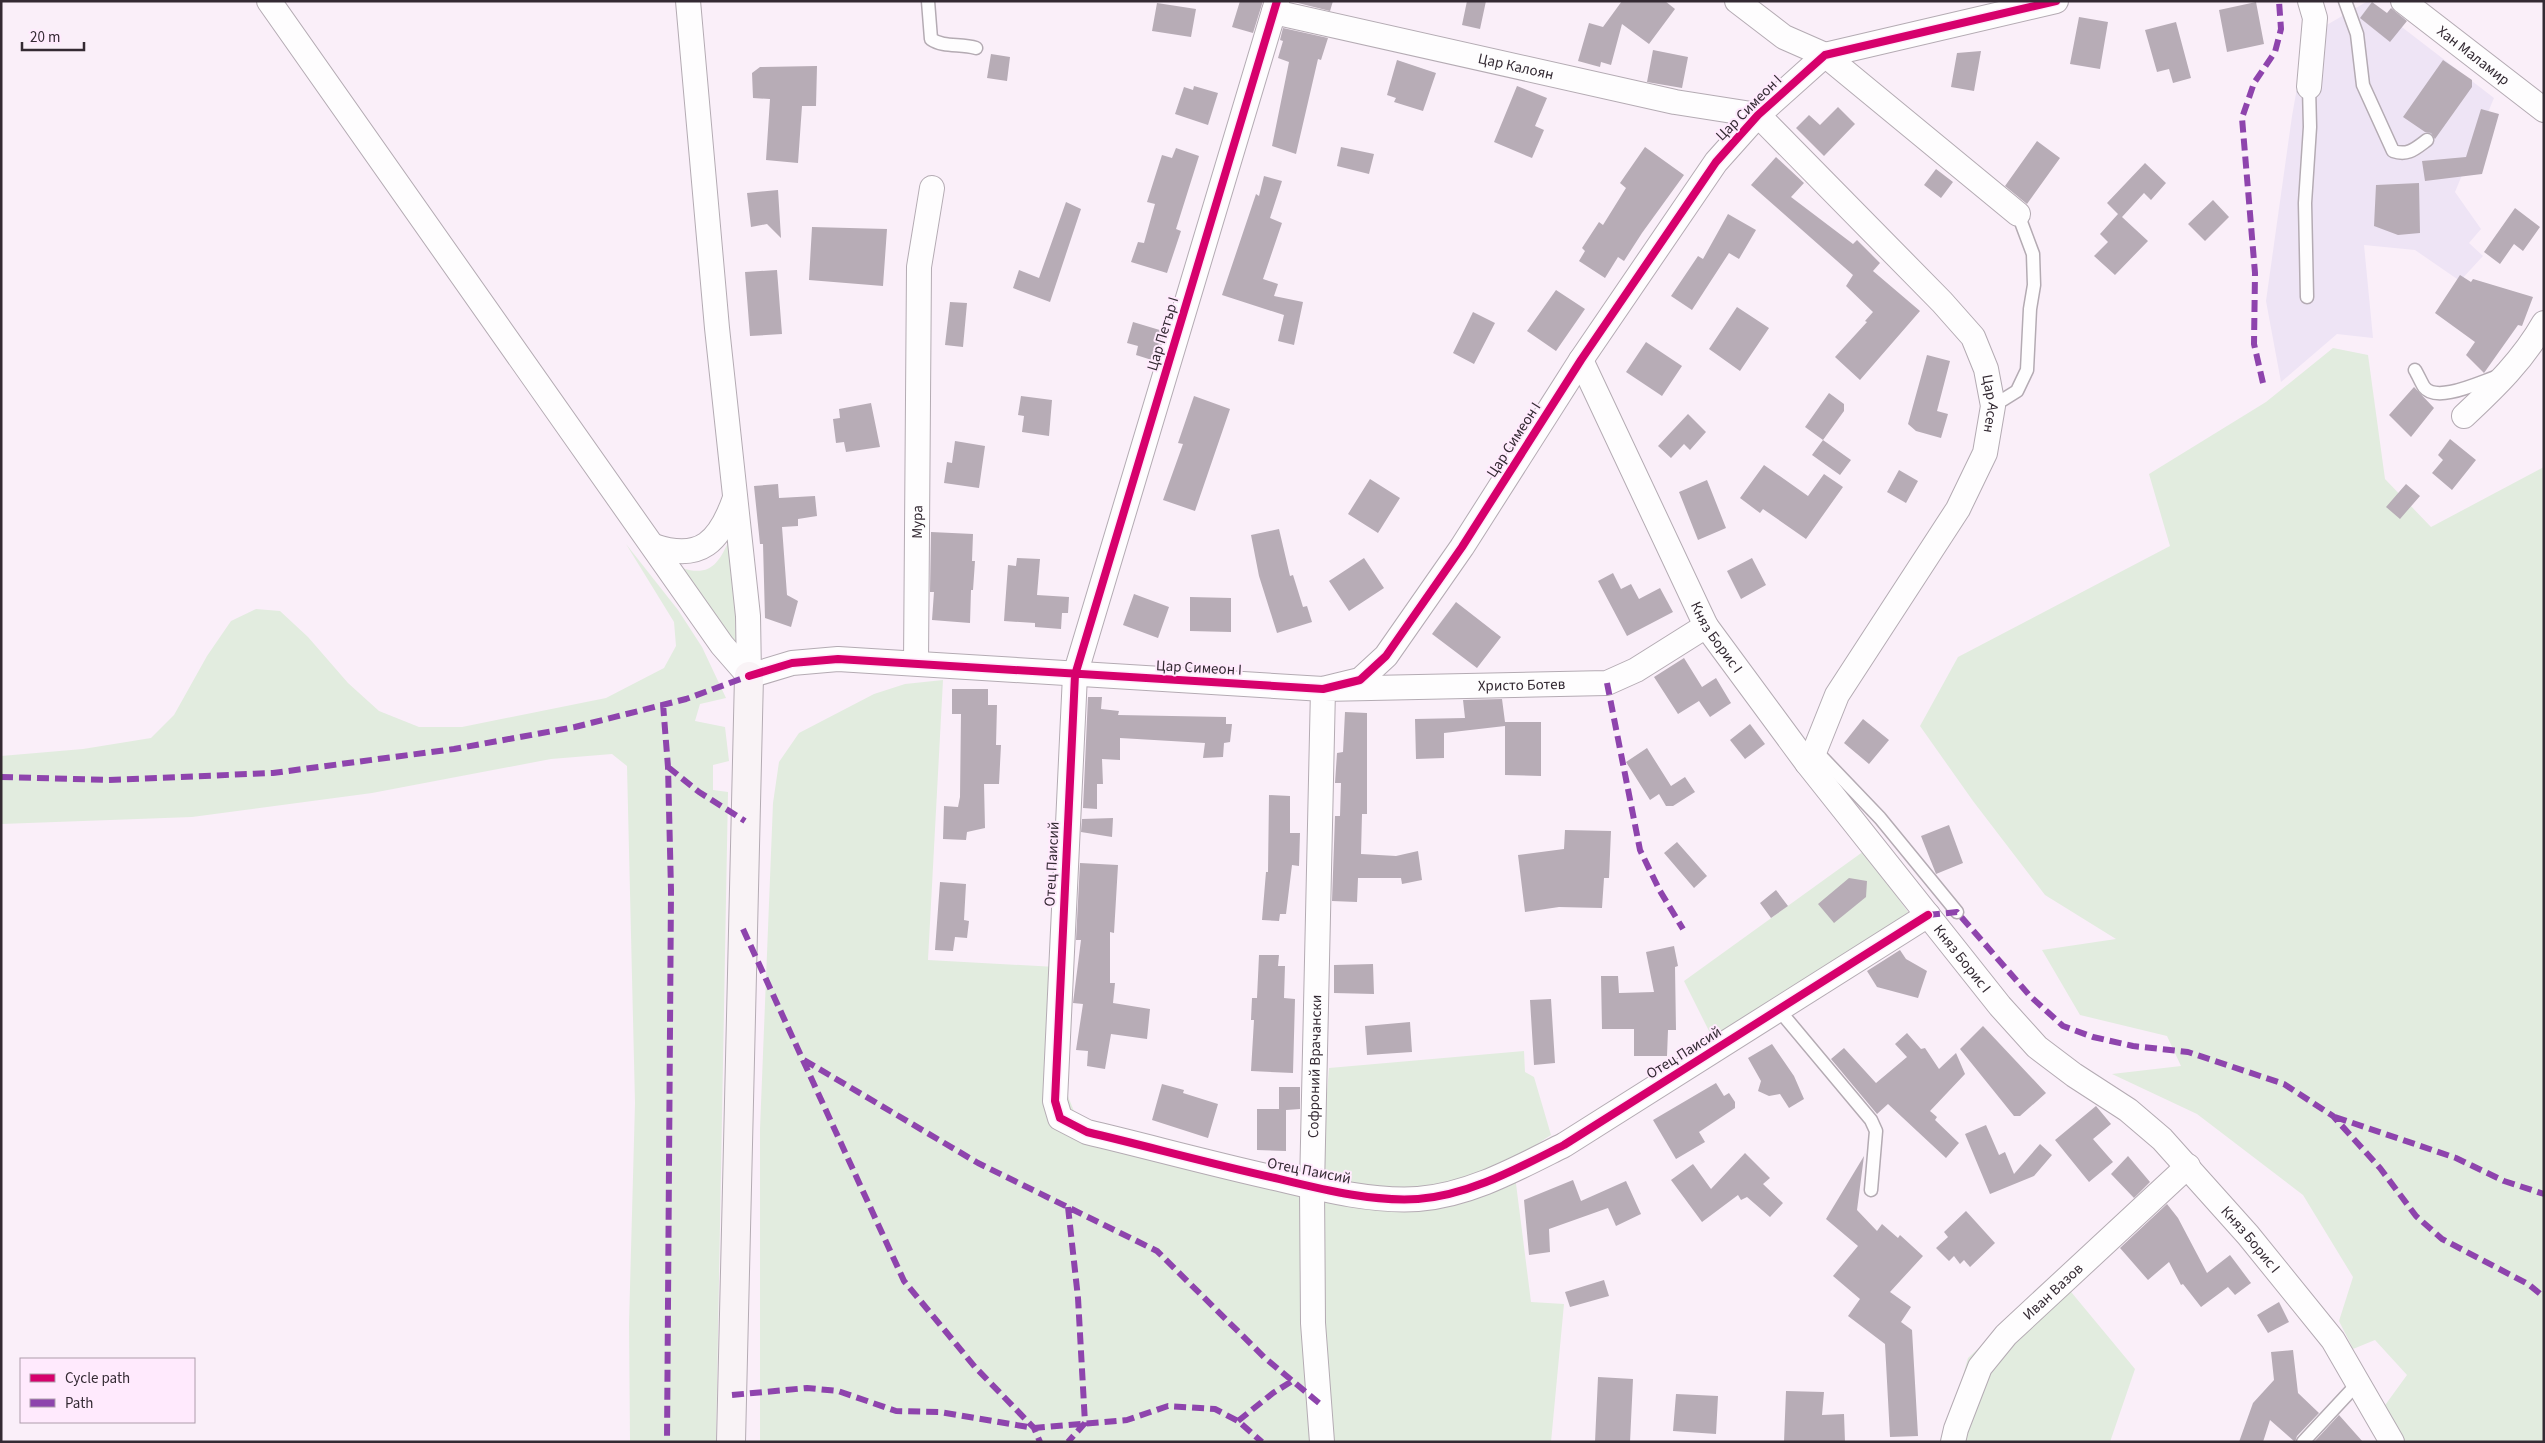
<svg xmlns="http://www.w3.org/2000/svg" width="2545" height="1443" font-family="'Source Sans 3',sans-serif">
<style>
.commercial{fill:#eee4f5}
.green{fill:#e2ecdf}
.building{fill:#b7acb6}
.lines{fill:none;stroke-linecap:round;stroke-linejoin:round}
.lane-casing{stroke:#b4abb3;stroke-width:15}
.street-casing{stroke:#b4abb3;stroke-width:26}
.secondary-casing{stroke:#b4abb3;stroke-width:30}
.lane{stroke:#fefdfe;stroke-width:12}
.street{stroke:#fefdfe;stroke-width:24}
.secondary{stroke:#f9f3f6;stroke-width:28}
.quiet{stroke:#8e44ad;stroke-width:6;stroke-dasharray:12 6;stroke-linecap:butt}
.cycleway-casing{stroke:#ffeafd;stroke-width:11}
.cycleway{stroke:#d6006c;stroke-width:8}
.labels{text-anchor:middle;dominant-baseline:central;stroke-width:4;stroke-linejoin:round;paint-order:stroke}
.street-label{font-size:15px;fill:#342a33;stroke:#ffeafd}
</style>
<rect width="100%" height="100%" fill="#faeff9"/>
<path class="commercial" d="M2368,1L2494,98L2455,192L2481,229L2469,243L2483,256L2460,281L2415,250L2364,245L2373,338L2337,334L2281,382L2266,301L2292,116L2306,37Z"/>
<path class="green" d="M2333,348L2368,355L2385,479L2431,527L2544,467V1442H2402L2383,1408L2407,1375L2375,1340L2353,1349L2339,1321L2353,1277L2303,1195L2197,1114L2112,1074L2181,1066L2167,1036L2080,1015L2042,950L2116,939L2045,895L1973,801L1920,726L1958,657L2170,546L2149,474L2266,402Z
M729,540L735,609L736,646L682,568C709,577 719,564 729,540Z
M626,544L678,610L702,647L726,698L700,704L695,721L725,727L729,761L713,765V790L728,792L716,1442H630L629,1324L635,1103L627,766L612,754L551,759L372,793L192,817L1,824V756L83,749L151,738L174,715L207,656L231,621L256,609L280,611L308,637L348,683L379,711L419,727H462L606,698L664,668L676,646L674,622Z
M943,680L928,960L1074,968L1066,1091L1075,1114L1090,1122L1320,1178L1329,1068L1524,1051L1525,1072L1534,1077L1551,1135L1513,1160L1531,1302L1564,1304L1551,1442H760V1129L773,803L779,762L799,733L874,694L905,684Z
M1864,851L1911,916L1712,1037L1684,981Z
M2057,1275L2135,1369L2110,1442H1944L1968,1358Z"/>
<path class="building" d="M1240,1H1263L1253,33L1232,27Z
M1290,1H1333L1330,11Z
M1467,1H1486L1480,29L1462,25Z
M1622,1H1665L1675,9L1649,44L1622,24L1611,65L1601,62L1600,67L1578,61L1589,23L1603,27Z
M2256,2L2264,44L2227,52L2219,10Z
M2372,2L2387,13L2391,8L2407,21L2390,42L2360,18Z
M1157,3L1196,9L1191,37L1152,31Z
M2079,17L2108,22L2100,69L2070,64Z
M2176,22L2191,78L2173,83L2169,69L2157,72L2145,30Z
M1283,28L1328,38L1321,60L1318,59L1296,154L1272,146L1289,62L1278,58L1283,41L1280,40Z
M1653,50L1688,57L1682,88L1647,82Z
M1981,51L1974,91L1951,87L1957,53Z
M991,54L1010,57L1007,81L987,78Z
M1397,60L1436,73L1423,111L1394,102L1396,98L1387,95Z
M2443,60L2472,80V87L2435,139L2431,133L2425,132L2403,117Z
M817,66L816,106H802L798,163L766,160L770,99L753,98L752,73L760,67Z
M1194,86L1218,93L1208,125L1175,114L1184,87L1193,90Z
M1517,86L1547,98L1535,126L1544,130L1532,158L1494,142Z
M1838,107L1855,124L1824,156L1796,128L1809,115L1820,125Z
M2481,109L2499,114L2482,174L2425,181L2422,161L2466,157Z
M2037,141L2060,158L2027,204L2005,186Z
M1341,147L1374,154L1369,174L1337,166Z
M1645,147L1684,175L1642,233L1624,261L1618,257L1605,278L1579,261L1585,251L1582,248L1599,222L1603,225L1626,188L1620,183Z
M1176,148L1199,156L1176,229L1181,231L1167,273L1131,262L1138,242L1144,243L1155,204L1147,202L1162,155L1172,158Z
M1776,157L1804,183L1791,197L1853,244L1857,240L1880,263L1873,271L1920,311L1860,380L1835,357L1867,322L1865,321L1873,312L1846,286L1853,275L1751,185Z
M2145,163L2166,183L2151,200L2144,193L2122,217L2148,241L2115,275L2094,256L2108,242L2100,234L2118,214L2107,203Z
M1936,169L1953,182L1941,198L1924,185Z
M1264,176L1282,181L1270,218L1282,223L1263,279L1278,284L1274,296L1303,302L1294,345L1278,341L1284,315L1222,295L1256,194L1259,196Z
M2419,183L2420,233L2398,235L2374,226L2376,185Z
M778,190L781,238L767,224L751,227L747,193Z
M2213,200L2229,217L2205,241L2188,224Z
M1066,202L1081,209L1050,302L1013,288L1019,270L1039,278Z
M2515,208L2540,227L2523,251L2514,244L2500,264L2484,252Z
M1728,214L1756,230L1739,259L1729,253L1692,310L1671,296L1698,256L1703,259Z
M812,227L887,229L883,286L809,280Z
M777,270L782,334L750,336L745,272Z
M2460,275L2471,282L2473,279L2533,297L2522,326L2518,325L2484,373L2466,355L2475,342L2435,313Z
M1556,290L1585,309L1556,351L1527,331Z
M950,302L967,303L963,347L945,345Z
M1737,307L1769,328L1740,371L1709,349Z
M1473,312L1495,323L1474,364L1453,353Z
M1133,322L1163,331L1155,361L1136,355L1138,346L1127,343Z
M1646,342L1682,366L1662,396L1626,372Z
M1927,355L1950,361L1937,411L1948,414L1941,438L1916,431L1908,424Z
M2414,387L2434,408L2411,437L2389,415Z
M1829,393L1844,404V411L1823,440L1805,427Z
M1021,396L1052,400L1049,436L1022,432L1024,416L1018,415Z
M1194,396L1230,409L1195,511L1163,500L1183,444L1178,443Z
M871,403L880,447L846,452L844,442L836,443L833,419L840,418L839,409Z
M1688,414L1706,432L1690,450L1684,444L1671,458L1658,446Z
M2450,439L2476,460L2452,490L2432,473L2443,460L2438,455Z
M1823,440L1851,460L1840,475L1812,455Z
M955,441L985,446L979,488L944,483L947,462L952,463Z
M1764,465L1808,496L1824,474L1843,487L1806,539L1763,509L1760,513L1740,498Z
M1899,470L1918,481L1906,503L1887,492Z
M1370,479L1400,498L1378,533L1348,514Z
M1707,480L1726,528L1698,540L1679,492Z
M778,484L779,498L815,496L817,516L798,519V526L782,527L787,595L798,601L791,627L765,618L763,544H760L754,486Z
M2406,484L2420,496L2400,519L2386,507Z
M1279,529L1290,576L1293,575L1303,607L1307,606L1312,622L1277,633L1259,576L1251,535Z
M931,532L973,534L972,561H975L973,590H971L970,623L932,620L934,592H930Z
M1017,558L1040,559L1037,595L1069,597L1068,613H1062L1061,629L1035,627V623L1004,621L1008,565L1016,566Z
M1364,558L1384,588L1349,611L1329,581Z
M1752,558L1766,585L1741,599L1727,571Z
M1613,573L1621,589L1631,584L1639,599L1660,588L1673,612L1627,636L1598,581Z
M1134,594L1169,607L1158,638L1123,625Z
M1190,597L1231,598V632L1190,631Z
M1456,602L1501,637L1477,668L1432,634Z
M1684,658L1702,687L1716,678L1731,703L1710,717L1699,701L1678,714L1654,677Z
M952,689H988V705H997L996,745H1001L999,784H984L985,828L967,832L966,840L943,839L944,806L958,807L960,797L961,714H952Z
M1088,697H1102L1101,709L1119,711L1118,715L1226,717V724H1232L1230,742L1224,743L1223,757L1203,758L1205,743L1120,738V760L1102,759L1103,784H1097V809L1083,808Z
M1502,699L1505,722H1541V776L1505,775V726L1444,733V758L1416,759L1415,719L1465,718L1463,700Z
M1345,712L1367,713V814H1362L1361,854L1396,856L1418,851L1422,880L1402,884L1401,878H1358L1357,902L1332,901L1335,816H1340L1341,783H1335L1337,753L1343,752Z
M1863,719L1889,740L1869,764L1844,743Z
M1750,724L1765,744L1745,759L1730,740Z
M1647,748L1671,786L1685,777L1695,792L1673,806H1666L1659,794L1650,800L1626,762Z
M1269,795L1290,796V833H1300L1299,866L1292,865L1286,914H1280L1279,921L1262,920L1266,872H1268Z
M1113,818L1112,837L1081,832L1082,819Z
M1949,825L1963,863L1936,874L1921,836Z
M1565,830L1611,831L1609,878H1604L1602,908L1559,907L1525,912L1518,855L1564,849Z
M1677,842L1707,876L1694,888L1664,853Z
M1080,863L1118,865L1114,933L1110,932V983H1115L1113,1003L1150,1009L1147,1039L1111,1034L1105,1069L1087,1066L1088,1051L1076,1050L1083,1004L1073,1003L1081,940H1076Z
M1849,878L1867,881L1866,897L1834,923L1818,904Z
M940,882L966,884L964,920L969,921L967,938L955,937L953,951L935,950Z
M1776,890L1788,906L1771,918L1760,903Z
M1674,946L1678,966L1675,967L1676,1030H1668L1667,1056H1634V1029H1602L1601,976H1618L1619,993L1654,992L1646,952Z
M1900,950L1906,959L1927,971L1918,998L1877,987L1867,971Z
M1259,955H1279L1278,966H1285L1284,998L1295,999L1293,1073L1251,1071L1254,1020H1251L1252,998H1257Z
M1373,964L1374,994L1334,993V965Z
M1551,999L1555,1063L1534,1065L1530,1000Z
M1410,1022L1412,1052L1367,1055L1365,1026Z
M1983,1026L2046,1093L2020,1116H2014L1960,1049Z
M1907,1033L1921,1049L1925,1048L1939,1069L1956,1053L1965,1074L1930,1111L1937,1117L1935,1120L1959,1143L1946,1158L1888,1104L1877,1114L1831,1059L1844,1048L1876,1083L1907,1057L1895,1044Z
M1772,1044L1794,1076L1804,1099L1789,1108L1780,1094L1769,1096L1758,1091L1761,1081L1748,1058Z
M1716,1083L1724,1096L1729,1093L1735,1102V1108L1699,1132L1705,1142L1676,1159L1653,1120Z
M1162,1084L1184,1090L1183,1093L1218,1104L1208,1138L1152,1120Z
M1279,1087H1300V1109L1286,1110V1151L1257,1150V1109H1279Z
M2096,1106L2111,1124L2093,1139L2113,1162L2089,1182L2055,1140Z
M1986,1125L1999,1155L2005,1152L2014,1174L2040,1144L2052,1155L2034,1176L1990,1194L1965,1134Z
M1745,1153L1770,1178L1763,1184L1783,1203L1770,1217L1747,1197L1741,1200L1738,1195L1702,1222L1671,1180L1693,1164L1711,1189Z
M1864,1156L1857,1210L1877,1231L1882,1224L1898,1238L1900,1235L1923,1256L1890,1292L1911,1307L1901,1322L1912,1330L1918,1436L1890,1437L1885,1344L1848,1316L1860,1299L1833,1276L1858,1246L1826,1219Z
M2128,1156L2150,1182L2134,1198L2111,1174Z
M1573,1180L1581,1201L1626,1181L1641,1214L1616,1226L1608,1208L1549,1229L1550,1252L1529,1255L1524,1200Z
M2167,1204L2178,1218L2207,1273L2230,1255L2251,1283L2235,1295L2228,1287L2201,1307L2183,1284L2181,1285L2169,1262L2148,1280L2120,1248Z
M1966,1211L1995,1243L1970,1267L1964,1260L1960,1264L1954,1256L1949,1261L1936,1248L1948,1237L1944,1232Z
M1604,1280L1609,1296L1570,1307L1565,1292Z
M2279,1302L2289,1322L2268,1333L2257,1315Z
M2293,1350L2298,1393L2319,1413L2297,1436L2295,1442L2270,1420L2263,1442H2239L2253,1403L2274,1380L2271,1352Z
M1598,1377L1633,1379L1630,1442H1595Z
M1786,1391L1824,1392L1822,1415L1844,1414L1845,1442H1784Z
M1676,1394L1718,1396L1716,1434L1673,1431Z
M2339,1415L2363,1442H2314Z"/>
<g class="lines">
<g class="lane-casing">
<path id="lane" d="M928,1L931,39C944,48 961,43 976,48
M2345,1L2357,34L2363,85L2393,151C2408,156 2415,149 2427,140
M2307,297L2305,203L2310,127L2309,87
M2415,370C2418,375 2421,382 2424,387C2437,404 2482,381 2499,376
M1993,406L2017,391L2027,370L2030,309L2034,285L2033,254L2018,214
M1815,750L1880,818L1957,912
M1779,1010L1871,1120L1876,1131L1871,1190
M2303,1442L2358,1383"/>
</g>
<g class="street-casing">
<g id="street">
<path d="M269,1L722,645L749,676"/>
<path d="M688,1L717,328L748,616L749,676"/>
<path d="M1277,1L1075,675L1055,1101L1060,1118L1087,1132C1150,1147 1212,1164 1275,1178C1321,1189 1371,1202 1418,1199C1470,1195 1518,1168 1564,1145L1928,915"/>
<path d="M1737,1L1784,37L1825,55L2018,214"/>
<path id="s1" d="M2403,1L2544,110"/>
<path id="s2" d="M1274,12L1675,102L1758,115L1942,302L1973,337L1986,369L1993,406L1985,453L1958,509L1837,695L1815,750L1807,763"/>
<path d="M2309,87L2315,18L2310,1"/>
<path id="s3" d="M1581,360L1706,626L1807,763L2000,1006L2037,1047L2074,1075L2128,1110L2162,1139L2248,1235L2333,1340L2392,1442"/>
<path d="M2464,416C2495,387 2523,360 2544,323"/>
<path d="M654,546C701,562 720,541 735,498"/>
<path id="s4" d="M916,663L919,267L932,188"/>
<path d="M749,676L792,663L838,659L1323,689L1360,680L1386,656L1462,547L1581,360L1716,162L1758,115L1825,55L2056,1"/>
<path id="s5" d="M1322,1442L1313,1323L1312,1187L1323,689L1607,683L1636,670L1706,626"/>
<path id="s6" d="M1953,1442L1956,1429L1980,1367L2006,1335L2188,1166"/>
</g>
</g>
<g class="secondary-casing">
<path id="secondary" d="M731,1442L749,676"/>
</g>
<use href="#lane" class="lane"/>
<use href="#street" class="street"/>
<use href="#secondary" class="secondary"/>
<path class="quiet" d="M2263,383L2254,344L2255,273L2242,118L2254,83L2275,52L2281,29L2279,1
M1607,683L1640,850L1660,891L1683,929
M663,704L668,767L671,890L667,1442
M668,767L699,792L745,821
M1,777L108,780L273,773L454,749L575,727L686,699L749,676
M1928,915L1957,912L2030,996L2063,1026L2093,1037L2133,1046L2188,1052L2284,1084L2333,1116L2380,1168L2416,1216L2442,1239L2528,1284L2544,1297
M743,929L904,1281L975,1367L1034,1428L1040,1442
M804,1060L978,1163L1157,1251L1265,1358L1319,1403
M2335,1117L2456,1158L2504,1181L2544,1194
M1068,1207L1078,1298L1085,1423L1068,1442
M732,1395L807,1388L838,1391L896,1411L940,1412L1034,1428L1127,1420L1168,1406L1215,1409L1238,1421L1262,1442
M1238,1421L1273,1393L1292,1381"/>
<g class="cycleway-casing">
<path id="cycleway" d="M1277,1L1075,675L1055,1101L1060,1118L1087,1132C1150,1147 1212,1164 1275,1178C1321,1189 1371,1202 1418,1199C1470,1195 1518,1168 1564,1145L1928,915
M749,676L792,663L838,659L1323,689L1360,680L1386,656L1462,547L1581,360L1716,162L1758,115L1825,55L2056,1"/>
</g>
<use href="#cycleway" class="cycleway"/>
</g>
<g class="labels">
<g class="street-label">
<text stroke="none"><textPath href="#s1" startOffset="89">Хан Маламир</textPath></text>
<text stroke="none"><textPath href="#s2" startOffset="248">Цар Калоян</textPath></text>
<text transform="translate(1749 108) rotate(-45)">Цар Симеон I</text>
<text transform="translate(1163 334) rotate(-73)">Цар Петър I</text>
<text stroke="none"><textPath href="#s2" startOffset="874">Цар Асен</textPath></text>
<text transform="translate(1514 440) rotate(-57)">Цар Симеон I</text>
<text stroke="none"><textPath href="#s4" startOffset="141">Мура</textPath></text>
<text stroke="none"><textPath href="#s3" startOffset="309">Княз Борис I</textPath></text>
<text transform="translate(1199 668) rotate(3)">Цар Симеон I</text>
<text stroke="none"><textPath href="#s5" startOffset="952">Христо Ботев</textPath></text>
<text transform="translate(1052 864) rotate(-87)">Отец Паисий</text>
<text stroke="none"><textPath href="#s3" startOffset="714">Княз Борис I</textPath></text>
<text transform="translate(1684 1053) rotate(-32)">Отец Паисий</text>
<text stroke="none"><textPath href="#s5" startOffset="376">Софроний Врачански</textPath></text>
<text transform="translate(1309 1171) rotate(11)">Отец Паисий</text>
<text stroke="none"><textPath href="#s3" startOffset="1119">Княз Борис I</textPath></text>
<text stroke="none"><textPath href="#s6" startOffset="185">Иван Вазов</textPath></text>
</g>
</g>
<rect width="2545" height="1443" fill="none" stroke="#342a33" stroke-width="5"/>
<rect x="20" y="1358" width="175" height="65" fill="#ffeafd" stroke="#ae9dac"/>
<rect x="30" y="1374" width="25" height="8" fill="#d6006c" stroke="#ae9dac"/>
<text x="65" y="1383" font-size="15" fill="#342a33">Cycle path</text>
<rect x="30" y="1399" width="25" height="8" fill="#8e44ad" stroke="#ae9dac"/>
<text x="65" y="1408" font-size="15" fill="#342a33">Path</text>
<path d="M22 42v8h62v-8" fill="none" stroke="#342a33" stroke-width="2.5"/>
<text x="30" y="42" font-size="15" fill="#342a33" stroke="#ffeafd" stroke-width="4" paint-order="stroke">20 m</text>
</svg>
